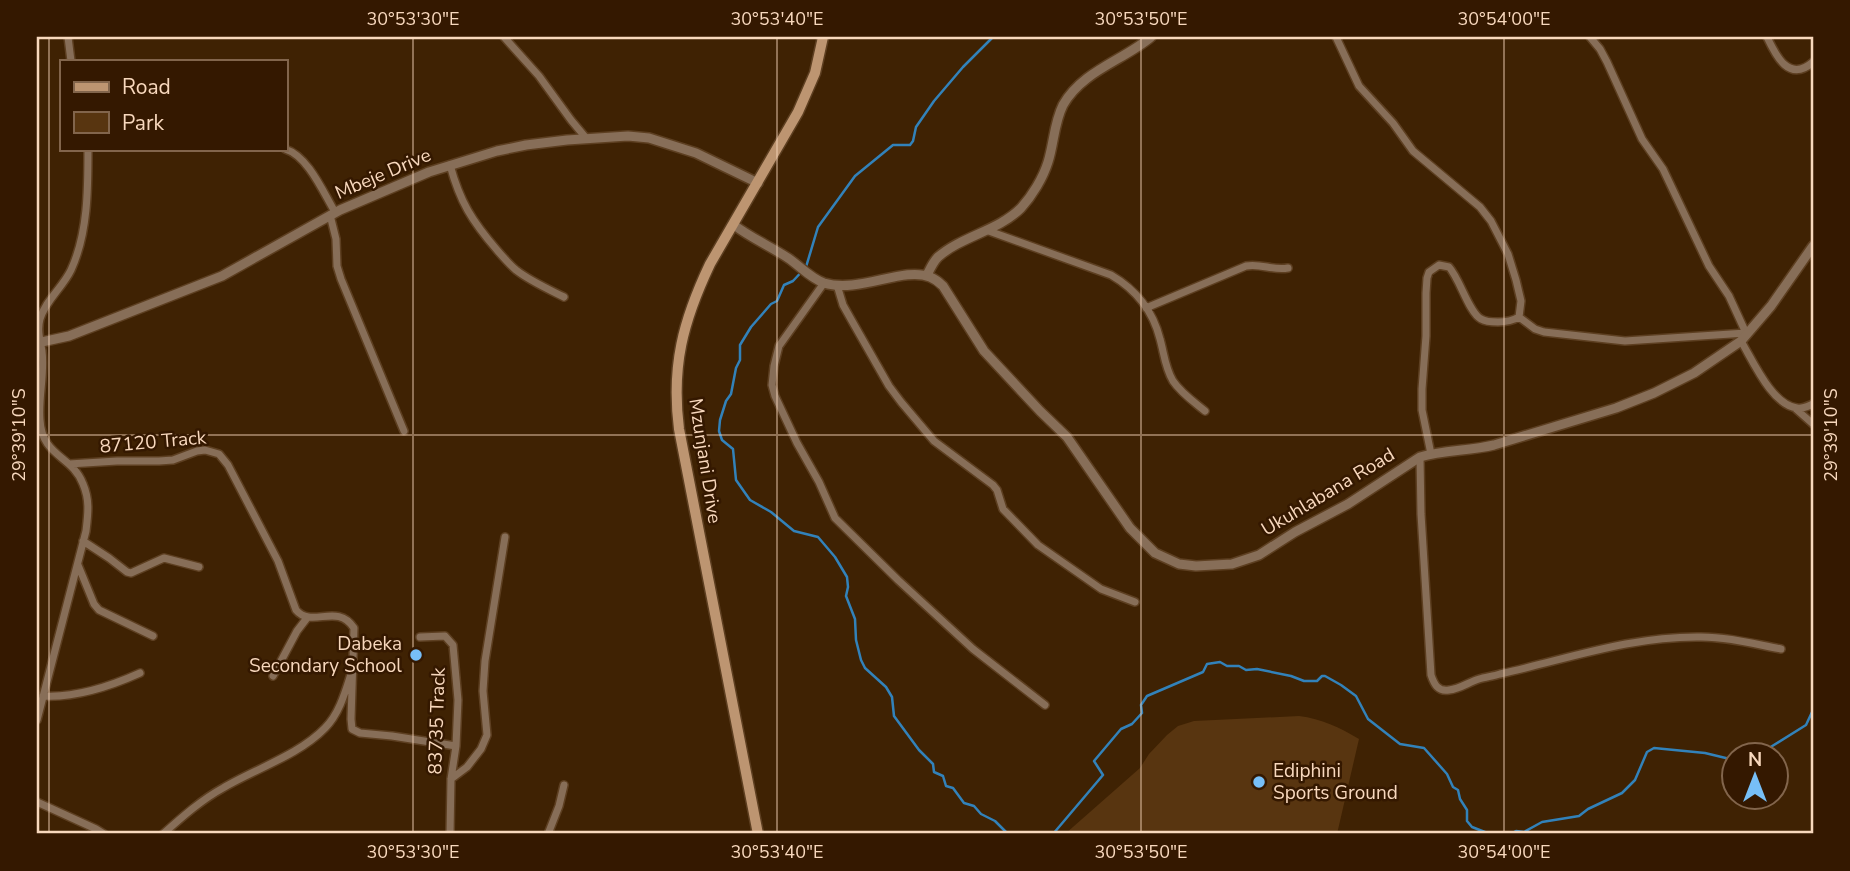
<svg xmlns="http://www.w3.org/2000/svg" width="1850" height="871" font-family="'Nunito Sans',sans-serif">
<style>
.green{fill:#583510}
.lines{fill:none;stroke-linecap:round;stroke-linejoin:round}
.stream{stroke:#3282ba;stroke-width:2.5}
.minor-casing{stroke:#5d3f21;stroke-width:10}
.tertiary-casing{stroke:#5d3f21;stroke-width:12}
.secondary-casing{stroke:#5d3f21;stroke-width:13}
.minor{stroke:#876e58;stroke-width:7}
.tertiary{stroke:#876e58;stroke-width:9}
.secondary{stroke:#bd9571;stroke-width:10}
.ticks{fill:none;stroke:#f8d8bd;stroke-width:2;stroke-opacity:0.45}
.poi-dot{fill:#77bff7;stroke:#341800;stroke-width:2.5}
.labels{text-anchor:middle;dominant-baseline:central;stroke-width:5;stroke-linejoin:round;paint-order:stroke}
.street-label{font-size:19px;fill:#f8d8bd;stroke:#341800}
.poi-label{font-size:19px;fill:#f8d8bd;stroke:#341800;text-anchor:end}
.neatline{fill:none;stroke:#f8d8bd;stroke-width:2.5}
.ticks-label{font-size:18px;text-anchor:middle;fill:#f8d8bd}
</style>
<rect width="100%" height="100%" fill="#3f2203"/>
<path class="green" d="M1299,716C1322,719 1339,727 1359,739L1337,834H1065L1140,768L1149,754L1167,735L1178,726L1194,721Z"/>
<g class="lines">
<path class="stream" d="M993,37L963,67L934,101L916,127L913,141L910,145H893L855,176L818,227L806,267L793,281L784,285L777,301L771,304L751,327L740,345V360L736,368L731,394L726,401L720,420L719,431L722,440L733,449L736,480L750,500L771,512L794,531L818,537L835,557L847,577L848,587L846,596L855,619L856,640L861,660L865,668L886,687L892,697L894,716L919,750L933,764L934,772L943,776L946,786L953,788L964,803L974,806L981,814L995,821L1008,834
M1753,756L1769,748L1806,725L1813,710
M1053,834L1103,775L1094,761L1121,729L1132,724L1142,713L1141,705L1147,696L1203,672L1207,664L1220,662L1227,666H1239L1246,670L1257,669L1291,676L1304,681H1317L1322,676H1325L1341,685L1356,696L1368,719L1400,744L1424,748L1447,774L1453,787L1458,790L1460,799L1467,810V821L1472,827L1490,834
M1510,834L1516,831L1524,832L1542,822L1579,816L1588,809L1622,793L1635,780L1647,752L1654,748L1705,753L1734,760"/>
<g class="minor-casing">
<path id="minor" d="M68,37L71,61
M504,37L539,76L571,120L586,138
M1336,37L1359,86L1393,123L1413,151L1480,207L1491,221L1508,254L1516,280L1521,301L1519,317C1512,321 1506,322 1498,322C1492,322 1486,322 1481,319C1469,313 1460,279 1449,267L1439,265L1429,272L1427,278L1426,293V336L1422,389V410L1431,454
M1767,37C1776,56 1789,83 1813,62
M285,149C308,156 323,192 335,212
M450,165C460,202 472,221 497,250C503,257 509,264 516,270C530,281 548,289 564,297
M330,215L336,239L337,266L341,279L404,431
M986,230L1111,275C1135,289 1153,311 1160,339C1164,353 1165,368 1173,381C1181,393 1194,402 1205,411
M824,283L779,346L774,366L772,385L775,396L797,443L819,482L835,518L898,580L973,649L1045,705
M837,285L843,305L852,321L889,386L901,402L934,441L993,485L997,490L1003,509L1038,545L1101,589L1135,602
M1146,308L1246,266C1261,263 1273,271 1288,268
M1519,317L1535,329L1544,332L1625,341L1746,333L1729,296L1709,266L1663,169L1642,139L1607,62L1600,49L1590,37
M1741,341C1753,361 1772,405 1797,408C1803,409 1808,406 1813,404
M1796,409L1813,424
M1420,457L1421,514L1431,675C1434,684 1438,692 1449,690C1460,689 1469,682 1479,679C1486,677 1494,676 1500,674C1568,659 1630,636 1701,637C1728,637 1754,644 1781,649
M69,464L117,461H159L173,460L197,451L205,450L219,454L228,465L278,561L296,610C312,629 337,602 354,628L351,719L352,729L360,733L392,736L456,746
M83,541L109,558L127,572L131,573L164,558L199,567
M78,565L94,604L99,610L153,636
M420,637L445,636L453,645L458,700L456,746L451,779L450,834
M273,676L297,631L307,618
M43,696C76,698 111,686 140,673
M37,720L86,531C88,514 90,500 83,484C72,455 42,457 40,420C38,397 45,374 42,351C40,340 37,330 40,319C45,301 63,287 71,270C88,233 88,189 88,149
M451,779L467,767L481,749L487,735L483,691L485,661L505,537
M37,802L96,829L104,834
M163,834C181,818 201,800 223,788C255,769 299,755 325,728C339,714 345,693 351,674
M548,834L559,806L564,785"/>
</g>
<g class="tertiary-casing">
<path id="tertiary" d="M734,225C751,238 770,246 788,258C800,266 810,278 824,283C859,294 903,266 930,277C935,279 939,282 943,286L984,351L1040,411L1067,437L1130,528L1155,553L1179,564L1196,566L1232,564L1259,555L1295,532L1348,504L1420,457C1444,450 1469,451 1494,445L1616,408L1654,393L1694,373L1741,341L1771,306L1813,246
M927,275C930,269 933,262 938,257C962,236 998,231 1021,208C1032,196 1043,178 1048,162C1054,143 1054,123 1063,105C1082,71 1124,60 1151,37
M37,343L69,336L222,276L340,210L429,172L497,151L526,145L567,140L628,136L649,138L696,153L758,183"/>
</g>
<g class="secondary-casing">
<path id="secondary" d="M758,834L679,429C671,366 683,321 710,264L798,112L815,73L823,37"/>
</g>
<use href="#minor" class="minor"/>
<use href="#tertiary" class="tertiary"/>
<use href="#secondary" class="secondary"/>
</g>
<path class="ticks" d="M49,37V834M413,37V834M777,37V834M1141,37V834M1504,37V834M37,435H1813"/>
<g class="poi-dot">
<circle cx="416" cy="655" r="7"/>
<circle cx="1259" cy="782" r="7"/>
</g>
<g class="labels">
<g class="street-label">
<text transform="translate(383 174) rotate(-23)">Mbeje Drive</text>
<text transform="translate(153 442) rotate(-5)">87120 Track</text>
<text transform="translate(705 461) rotate(81)">Mzunjani Drive</text>
<text transform="translate(1328 492) rotate(-31)">Ukuhlabana Road</text>
<text transform="translate(437 721) rotate(-88)">83735 Track</text>
</g>
<g class="poi-label">
<text x="402" y="644">Dabeka<tspan x="402" dy="22">Secondary School</tspan></text>
<text x="1273" y="771" text-anchor="start">Ediphini<tspan x="1273" dy="22">Sports Ground</tspan></text>
</g>
</g>
<rect width="1850" height="871" fill="none" stroke="#341800" stroke-width="77"/>
<rect x="60" y="60" width="228" height="91" fill="#341800" stroke="#82654c" stroke-width="2"/>
<rect x="74" y="82" width="35" height="10" fill="#bd9571" stroke="#82654c" stroke-width="2"/>
<text x="122" y="94" font-size="21" fill="#f8d8bd">Road</text>
<rect x="74" y="112" width="35" height="21" fill="#583510" stroke="#82654c" stroke-width="2"/>
<text x="122" y="130" font-size="21" fill="#f8d8bd">Park</text>
<g transform="translate(1755 776)"><circle r="33" fill="#341800" stroke="#82654c" stroke-width="2"/>
<path d="M0-5L12 26L0 18L-12 26Z" fill="#77bff7"/>
<text y="-10" font-size="19" font-weight="bold" text-anchor="middle" fill="#f8d8bd">N</text>
</g>
<rect x="38" y="38" width="1774" height="794" class="neatline"/>
<g class="ticks-label">
<text x="413" y="25">30°53'30"E</text>
<text x="777" y="25">30°53'40"E</text>
<text x="1141" y="25">30°53'50"E</text>
<text x="1504" y="25">30°54'00"E</text>
<text transform="translate(19 435) rotate(-90)" y="6">29°39'10"S</text>
<text transform="translate(1831 435) rotate(-90)" y="6">29°39'10"S</text>
<text x="413" y="858">30°53'30"E</text>
<text x="777" y="858">30°53'40"E</text>
<text x="1141" y="858">30°53'50"E</text>
<text x="1504" y="858">30°54'00"E</text>
</g>
</svg>
